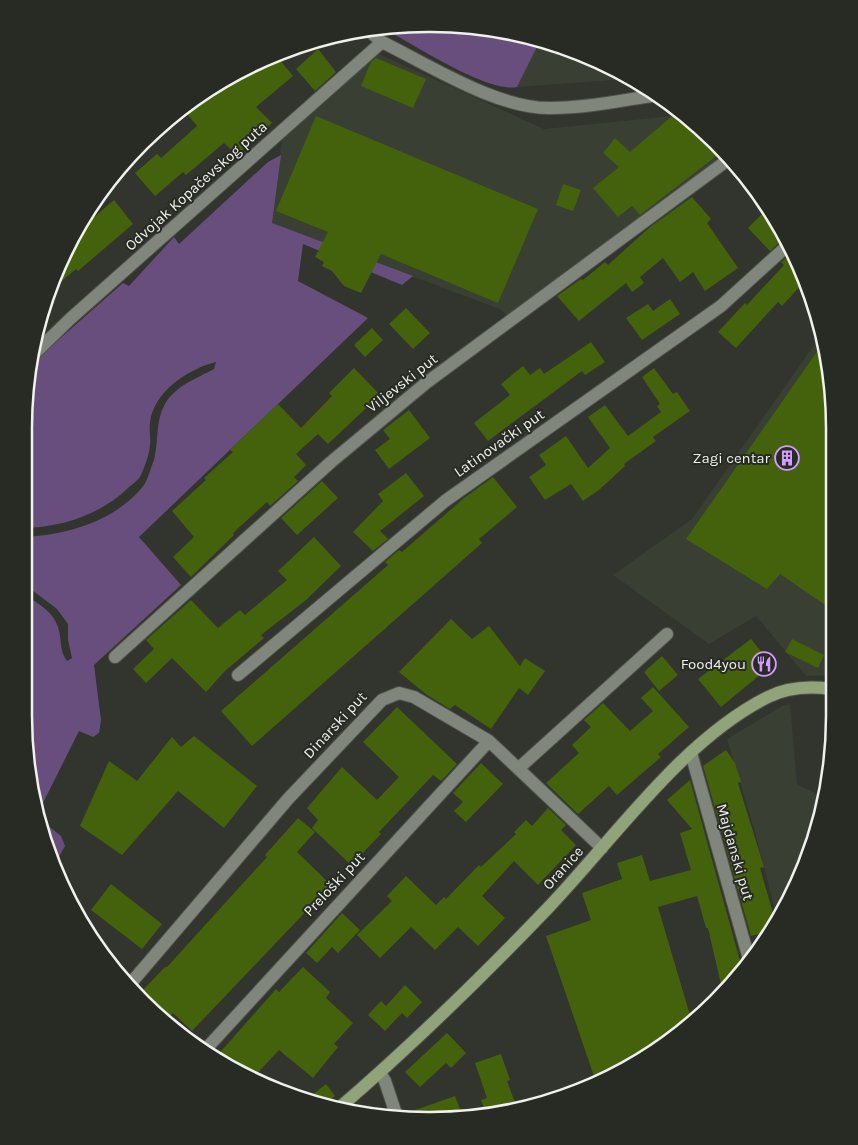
<svg xmlns="http://www.w3.org/2000/svg" width="858" height="1145" font-family="Karla,sans-serif">
<style>
.built{fill:#393f32}
.green{fill:#684e7c}
.building{fill:#44620c}
.lines{fill:none;stroke-linecap:round;stroke-linejoin:round}
.minor-casing{stroke:#50534d;stroke-width:14}
.major-casing{stroke:#50534d;stroke-width:14}
.minor{stroke:#81867d;stroke-width:12}
.major{stroke:#90a379;stroke-width:12}
.labels{text-anchor:middle;dominant-baseline:central;stroke-width:4;stroke-linejoin:round;paint-order:stroke}
.street-label{font-size:15px;fill:#eef1ec;stroke:#272b23}
.poi-label{font-size:15px;fill:#eef1ec;stroke:#272b23;text-anchor:end}
.rim{fill:none;stroke:#eef1ec;stroke-width:2.5}
</style>
<rect width="100%" height="100%" fill="#31352d"/>
<path class="built" d="M540,41L584,54L629,79L517,87Z
M377,53L544,129L682,115L715,142L727,156L512,321L502,310L271,223L282,140Z
M821,335L831,376V675L806,676L756,616L709,644L613,575L692,519Z
M790,704L797,784L824,798L813,847L778,922L755,832L727,739L782,706Z"/>
<path class="green" d="M429,24L508,31L540,41L517,87C488,93 416,46 388,31L390,28Z
M281,155L272,223L413,276L402,285L303,244L298,281L368,318L139,537L181,585L94,665L101,720L99,733L93,737L79,731L37,815L24,716V594C37,603 53,611 58,627C62,638 59,651 67,661L72,658L68,640V624L57,609L24,584V537C67,535 116,521 144,485C148,479 151,467 154,460C159,441 155,422 165,404C174,387 197,378 214,369L216,362C188,369 153,392 150,423C149,430 151,438 150,446C149,455 145,466 141,475C139,480 132,484 128,488C100,515 62,527 24,528L25,403L31,364L123,283L129,286L174,237L179,244L268,162Z
M37,817L61,836L65,846L55,864Z"/>
<path class="building" d="M318,49L336,72L315,91L296,69Z
M275,54L293,76L256,107L272,123L237,155L224,143L186,175L183,172L155,196L135,173L157,154L161,158L197,126L184,110L204,92Z
M376,58L426,79L413,108L361,86L371,62Z
M678,111L715,142L723,151L640,215L632,206L618,217L593,188L619,167L603,153L615,138L630,152Z
M316,116L538,209L498,303L381,254L361,293L344,286L332,271L322,266L324,262L315,257L328,232L276,211Z
M563,184L581,190L573,211L556,205Z
M692,197L711,219L707,223L738,268L705,291L693,272L680,282L663,258L640,277L644,283L632,292L626,283L579,321L557,296L581,279L583,280L605,262L608,265L650,227Z
M114,200L133,224L78,271L76,269L51,290L66,250L76,233Z
M768,208L783,239L770,251L748,228Z
M791,254L804,282L782,306L778,302L736,348L718,332L745,303L747,305L784,265L781,262Z
M670,299L680,314L642,340L626,318L648,304L653,311Z
M406,308L430,333L413,349L389,324Z
M372,328L383,340L365,357L354,345Z
M591,342L605,362L585,375L582,371L488,441L474,423L510,395L501,384L523,366L530,375L540,368L544,374Z
M823,343L831,376V609L780,574L767,589L686,539Z
M354,368L380,395L328,444L318,434L296,454L306,465L294,477L298,481L270,506L267,502L233,533L234,535L191,577L173,557L194,537L172,511L206,480L204,478L233,452L230,450L278,404L301,428L332,396L329,393Z
M654,368L673,394L677,392L690,411L653,437L656,441L624,464L625,466L599,490L583,501L571,484L545,500L529,477L546,465L539,455L566,436L588,468L610,448L588,417L605,405L628,436L661,412L657,406L660,404L642,377Z
M409,410L430,438L389,469L375,450L390,439L383,430Z
M406,473L424,496L380,531L388,539L373,551L353,532L383,501L378,494Z
M493,477L517,507L479,539L482,543L252,746L221,711L388,565L385,562L399,550L402,552L464,498Z
M322,481L338,498L297,535L281,518Z
M314,537L341,566L306,600L261,635L264,638L225,671L206,692L172,658L146,683L133,669L154,649L146,640L191,600L218,628L240,610L245,615L287,580L278,571Z
M451,619L472,639L489,626L520,666L525,658L545,671L528,695L519,688L491,729L455,705L450,709L427,695L399,672Z
M751,639L772,665L721,707L698,679Z
M792,639L824,655L818,668L785,652Z
M662,656L678,675L659,691L644,672Z
M653,687L689,727L658,754L661,757L617,795L609,786L578,814L546,783L579,753L572,745L591,727L584,720L603,703L630,731L653,711L641,698Z
M397,707L457,764L441,781L433,775L379,832L381,834L351,865L312,828L318,820L307,808L342,767L377,800L399,777L363,742Z
M194,736L257,786L224,828L178,791L122,855L80,826L109,761L137,781L172,737L181,747Z
M726,750L735,763L741,782L738,783L764,867L760,868L776,924L771,931L751,936L703,766Z
M481,763L503,784L466,822L454,811L463,802L453,793Z
M690,780L742,968L723,993L708,928H706L697,896L658,907L692,1022L654,1053L596,1082L546,936L591,920L582,893L622,879L617,863L642,855L650,881L691,870L680,833L692,829L667,800Z
M548,808L566,825L561,830L576,845L538,885L514,861L482,896L505,918L478,946L458,927L435,950L411,927L380,958L357,935L392,901L387,896L406,876L436,905L444,897L446,899L479,865L481,867L516,834L514,832L526,820L532,826Z
M298,818L315,832L297,852L331,885L192,1031L173,1013L168,1018L141,992L165,967H167L267,857L265,855Z
M111,884L162,924L142,949L91,910Z
M342,913L360,930L338,953L332,947L317,963L306,953Z
M303,967L330,992L326,998L353,1023L334,1044L338,1047L313,1078L279,1050L251,1080L216,1057L276,989L279,992Z
M405,985L422,1002L407,1018L402,1013L385,1031L368,1015L381,1001L386,1006Z
M447,1033L466,1053L451,1068L446,1063L420,1087L405,1072Z
M501,1054L510,1080L507,1081L517,1108L486,1114L481,1100L487,1098L475,1063Z
M326,1084L335,1096L324,1105L307,1099Z
M455,1096L460,1109L454,1111L457,1120L405,1117L404,1114Z"/>
<g class="lines">
<g class="minor-casing">
<path id="minor" d="M368,30L382,42C429,65 499,110 552,108C587,108 623,100 658,95
M33,355L70,319L382,42
M115,657L331,462L426,383L729,159
M238,675L445,501L721,306L787,246
M691,753L749,959
M519,768L667,634
M131,983L288,799L382,700L399,693L414,697L489,741L602,848
M205,1050L489,741
M380,1073L385,1081L397,1117"/>
</g>
<g class="major-casing">
<path id="major" d="M338,1109C411,1046 481,978 548,908C614,839 682,740 768,697C788,687 809,686 831,689"/>
</g>
<use href="#minor" class="minor"/>
<use href="#major" class="major"/>
</g>
<defs>
<g id="building-ring" transform="scale(1.25)"><circle r="9.5" fill="#272b23" stroke="#d39cfd" stroke-width="1.5"/><path d="M-4-6H4V6H1V3H-1V6H-4ZM-2.5-4.3h1.7v1.8h-1.7ZM.8-4.3h1.7v1.8H.8ZM-2.5-1h1.7V.8h-1.7ZM.8-1h1.7V.8H.8Z" fill="#d39cfd"/></g>
<g id="restaurant-ring" transform="scale(1.25)"><circle r="9.5" fill="#272b23" stroke="#d39cfd" stroke-width="1.5"/><path d="M-5-6h1v4h1v-4h1v4h1v-4h1v5L-1.5 .5V6h-2V.5L-5-1ZM5-6V6H3V1.5H1.5Q1.5-4 5-6Z" fill="#d39cfd"/></g>
</defs>
<g fill-rule="evenodd">
<use href="#building-ring" x="787" y="458"/>
<use href="#restaurant-ring" x="764" y="664"/>
</g>
<g class="labels">
<g class="street-label">
<text transform="translate(196 186) rotate(-42)">Odvojak Kopačevskog puta</text>
<text transform="translate(402 383) rotate(-38)">Viljevski put</text>
<text transform="translate(499 443) rotate(-35)">Latinovački put</text>
<text transform="translate(335 725) rotate(-47)">Dinarski put</text>
<text transform="translate(735 852) rotate(74)">Majdanski put</text>
<text transform="translate(563 868) rotate(-48)">Oranice</text>
<text transform="translate(334 884) rotate(-47)">Preloški put</text>
</g>
<g class="poi-label">
<text x="770" y="458">Zagi centar</text>
<text x="746" y="664">Food4you</text>
</g>
</g>
<path d="M0 0H858V1145H0ZM428 32H430A396 396 0 0 1 826 428V716A396 396 0 0 1 430 1112H428A396 396 0 0 1 32 716V428A396 396 0 0 1 428 32Z" fill="#272b23" fill-rule="evenodd"/>
<path class="rim" d="M428 32H430A396 396 0 0 1 826 428V716A396 396 0 0 1 430 1112H428A396 396 0 0 1 32 716V428A396 396 0 0 1 428 32Z"/>
</svg>
